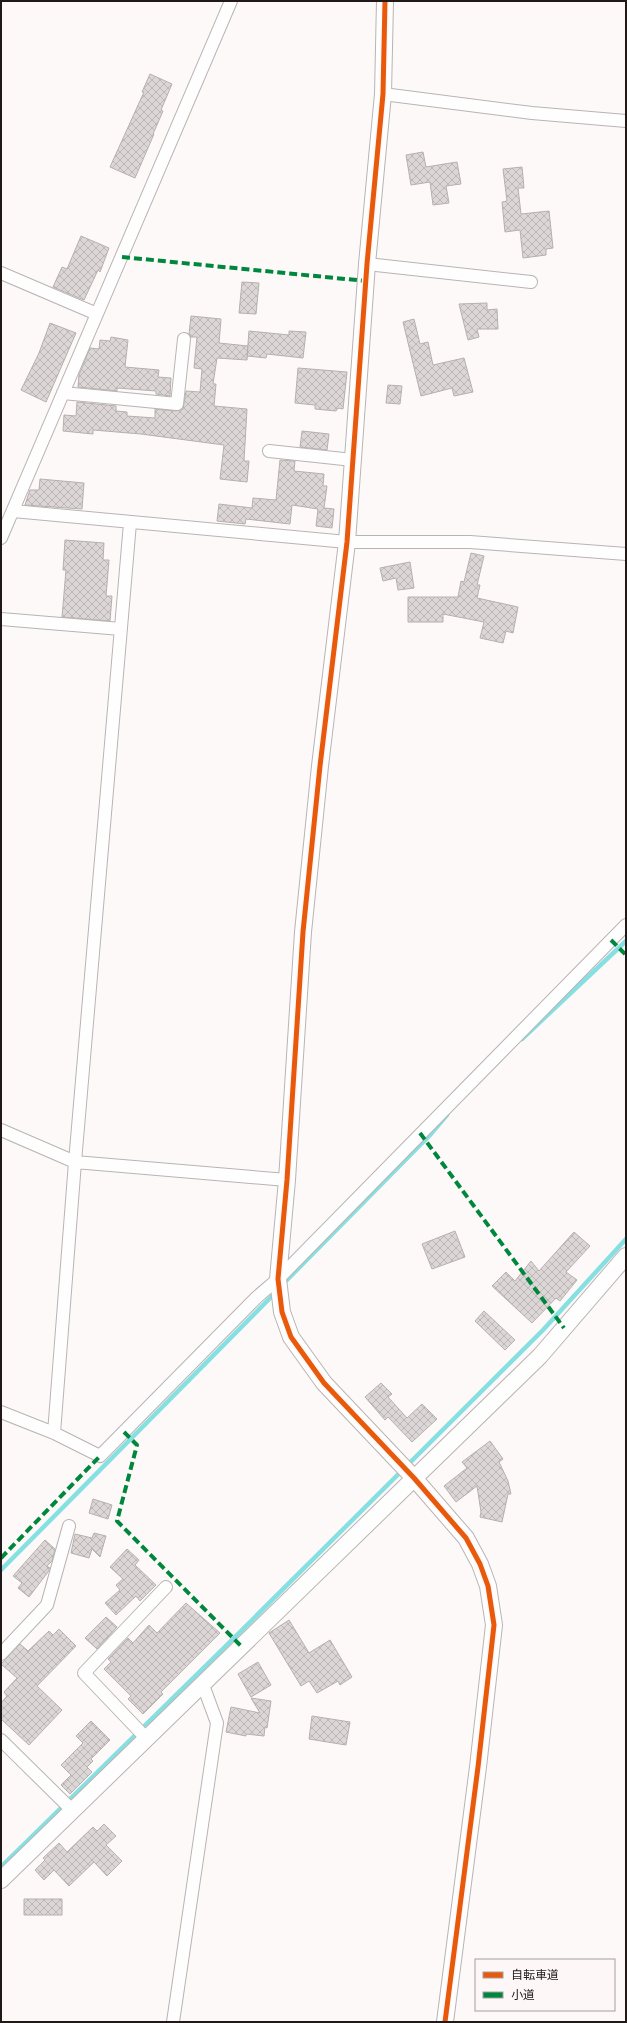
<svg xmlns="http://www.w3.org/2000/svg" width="627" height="2023" font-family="'Times New Roman','Noto Sans JP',serif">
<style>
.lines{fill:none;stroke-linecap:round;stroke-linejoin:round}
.stream{stroke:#86e0e2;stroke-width:4.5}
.building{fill:url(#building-cross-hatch);stroke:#b6b0af}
.minor-casing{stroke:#b9b4b3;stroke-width:14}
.tertiary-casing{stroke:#b9b4b3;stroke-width:18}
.minor{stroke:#fffefe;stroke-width:12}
.tertiary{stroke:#fffefe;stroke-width:16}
.quiet{stroke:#00873e;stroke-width:4;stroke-dasharray:8 4;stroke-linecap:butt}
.cycleway-casing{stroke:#fdf8f7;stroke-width:8}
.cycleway{stroke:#e8590c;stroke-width:5}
</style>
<defs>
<pattern id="building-cross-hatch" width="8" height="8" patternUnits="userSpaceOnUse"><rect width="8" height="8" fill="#dcd6d6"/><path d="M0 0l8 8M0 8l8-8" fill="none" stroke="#bcb7b7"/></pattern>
</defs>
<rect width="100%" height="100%" fill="#fcf9f8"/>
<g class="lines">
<path class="stream" d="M522,1039L626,941
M282,1285L430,1135L447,1115
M1,1570L276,1292
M1,1867L240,1632L543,1330L626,1239"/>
</g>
<path class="building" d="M150,74L172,84L161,110L163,111L153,134H154L135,178L110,167L144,92H142Z
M423,152L426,167L457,162L461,184L446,186L449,203L433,205L430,182L411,185L406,155Z
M522,167L524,188H518L521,214L549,211L553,248L546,249V255L523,258L520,230L505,232L502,202L507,201L503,169Z
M81,236L109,248L100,272L98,270L84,300L53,287L62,267L67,269Z
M242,282L259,283L256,314L239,313Z
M487,303V310L497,309L498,329H477L479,337L468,340L459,304Z
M191,316L221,319L219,343L248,346L247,360L217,358L213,384H216L214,406L247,409L244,461H249L247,482L220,479L224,445L141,434L93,430V434L63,431L64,415L76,416L77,402L116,406V411L127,412V416L155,418V409L176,411L183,409L186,391L200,392L202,369L194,368L197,337H191L189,334Z
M414,319L420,344L428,342L433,365L464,358L473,392L454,396L452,388L421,396L403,322Z
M50,323L76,333L46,402L21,390L39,353Z
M249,331L289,335V331L306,332L303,358L267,354L266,358L247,356Z
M111,337L128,340L125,367L159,370L158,377L171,378L170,396L156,394V391L117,388V391L78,387L79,375L90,348L99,349L100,340L110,341Z
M298,368L347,372L343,409L338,408L336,411L315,409V405L295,403Z
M388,385L402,386L400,404L386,403Z
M302,431L329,434L327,450L300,447Z
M280,460L295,461L294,471L324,474L323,486H327L324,508L334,509L332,528L316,526L318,509L292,505L290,524L246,519L245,524L217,521L219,504L252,508L253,498L276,500Z
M40,479L84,483L82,509L25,505L30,490H39Z
M65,540L104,543L103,560H109L106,596H112L110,621L62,617L66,570H63Z
M471,553L484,556L477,585H480L477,598L518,607L513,633L506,631L503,643L480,638L484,622L443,614V622H408V597H458L461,581L464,582Z
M410,562L414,588L398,590L396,578L383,581L380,568Z
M455,1231L465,1257L432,1269L422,1244Z
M574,1232L590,1246L566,1272L577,1280L560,1301L556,1298L532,1323L492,1286L506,1272L515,1281L531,1261L539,1271Z
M484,1311L515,1340L505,1350L475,1321Z
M381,1383L392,1394L388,1397L407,1418L422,1404L437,1419L412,1442L388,1417L385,1420L365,1397Z
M490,1441L503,1459L499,1462L508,1481L511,1494H508L502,1522L480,1517L481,1512L477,1486L456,1502L444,1486L467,1468L462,1462Z
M93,1499L112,1505L108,1519L89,1513Z
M94,1533L106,1536L100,1557L92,1549L89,1558L71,1553L75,1534L92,1538Z
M45,1540L55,1549L52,1561L47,1566L50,1568L48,1572L29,1597L18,1588L22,1583L13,1576Z
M127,1549L139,1560L135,1565L156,1585L140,1601L136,1596L116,1615L105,1603L120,1590L116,1585L123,1579L110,1567Z
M186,1603L220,1633L161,1692L163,1694L143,1714L128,1699L131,1696L104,1669L111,1662L108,1659L128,1638L133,1643L149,1625L157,1633Z
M106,1617L117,1627L97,1649L85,1638Z
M289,1620L309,1653L330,1640L352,1677L340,1685L338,1681L317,1693L309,1681L301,1686L269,1633Z
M59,1629L76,1646L37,1686L62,1710L29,1745L1,1719V1703L7,1696L4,1692L17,1678L1,1664L20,1644L28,1651L49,1631L53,1635Z
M258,1662L271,1685L251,1697L238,1674Z
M251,1698L271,1701L267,1728L265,1727L264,1736L246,1734V1736L226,1732L231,1707L260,1713Z
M312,1716L350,1722L346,1745L309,1739Z
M91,1721L110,1740L91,1759L93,1761L87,1767L92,1772L70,1794L61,1785L71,1775L61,1765L83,1743L76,1736Z
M104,1824L116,1836L106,1845L122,1861L107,1876L94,1862L69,1886L54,1870L44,1880L35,1870L45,1860L43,1858L59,1843L67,1852L93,1827L97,1831Z
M24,1899H62V1915H24Z"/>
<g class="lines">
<g class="minor-casing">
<path id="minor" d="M383,94L532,113L626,121
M367,264L531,282
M1,273L97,314
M63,393L177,404L184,339
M269,451L353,460
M13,511L347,542H470L626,554
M1,538L231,1
M1,619L121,629
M1,1130L75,1162L287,1180
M1,1412L54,1433L100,1456L257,1297L278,1279L626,925
M54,1433L75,1162L130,523
M1,1654L47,1605L69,1526
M147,1739L84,1673L166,1587
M1,1740L73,1811
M173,2022L217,1723L203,1685"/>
</g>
<g class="tertiary-casing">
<path id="tertiary" d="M385,1L383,94L367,264L347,542L320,766L303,932L287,1180L278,1279L282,1312L291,1337L324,1383L414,1478L466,1538L480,1564L488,1586L494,1625L478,1767L445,2022
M1,1880L540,1356L626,1256"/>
</g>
<use href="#minor" class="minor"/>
<use href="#tertiary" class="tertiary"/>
<path class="quiet" d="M122,257L366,281
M611,940L626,955
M420,1133L564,1328
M124,1432L137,1445L117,1521L242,1647
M1,1558L100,1456"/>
<g class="cycleway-casing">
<path id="cycleway" d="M385,1L383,94L367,264L347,542L320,766L303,932L287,1180L278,1279L282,1312L291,1337L324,1383L414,1478L466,1538L480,1564L488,1586L494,1625L478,1767L445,2022"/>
</g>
<use href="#cycleway" class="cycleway"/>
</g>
<rect width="627" height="2023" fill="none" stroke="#211918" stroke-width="4"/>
<rect x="475" y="1959" width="140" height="52" fill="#fdf8f7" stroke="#a59f9e"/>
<rect x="483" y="1972" width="20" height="6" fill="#e8590c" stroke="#a59f9e"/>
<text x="511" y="1979" font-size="12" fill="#211918">自転車道</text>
<rect x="483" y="1992" width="20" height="6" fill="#00873e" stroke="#a59f9e"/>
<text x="511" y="1999" font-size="12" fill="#211918">小道</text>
</svg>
